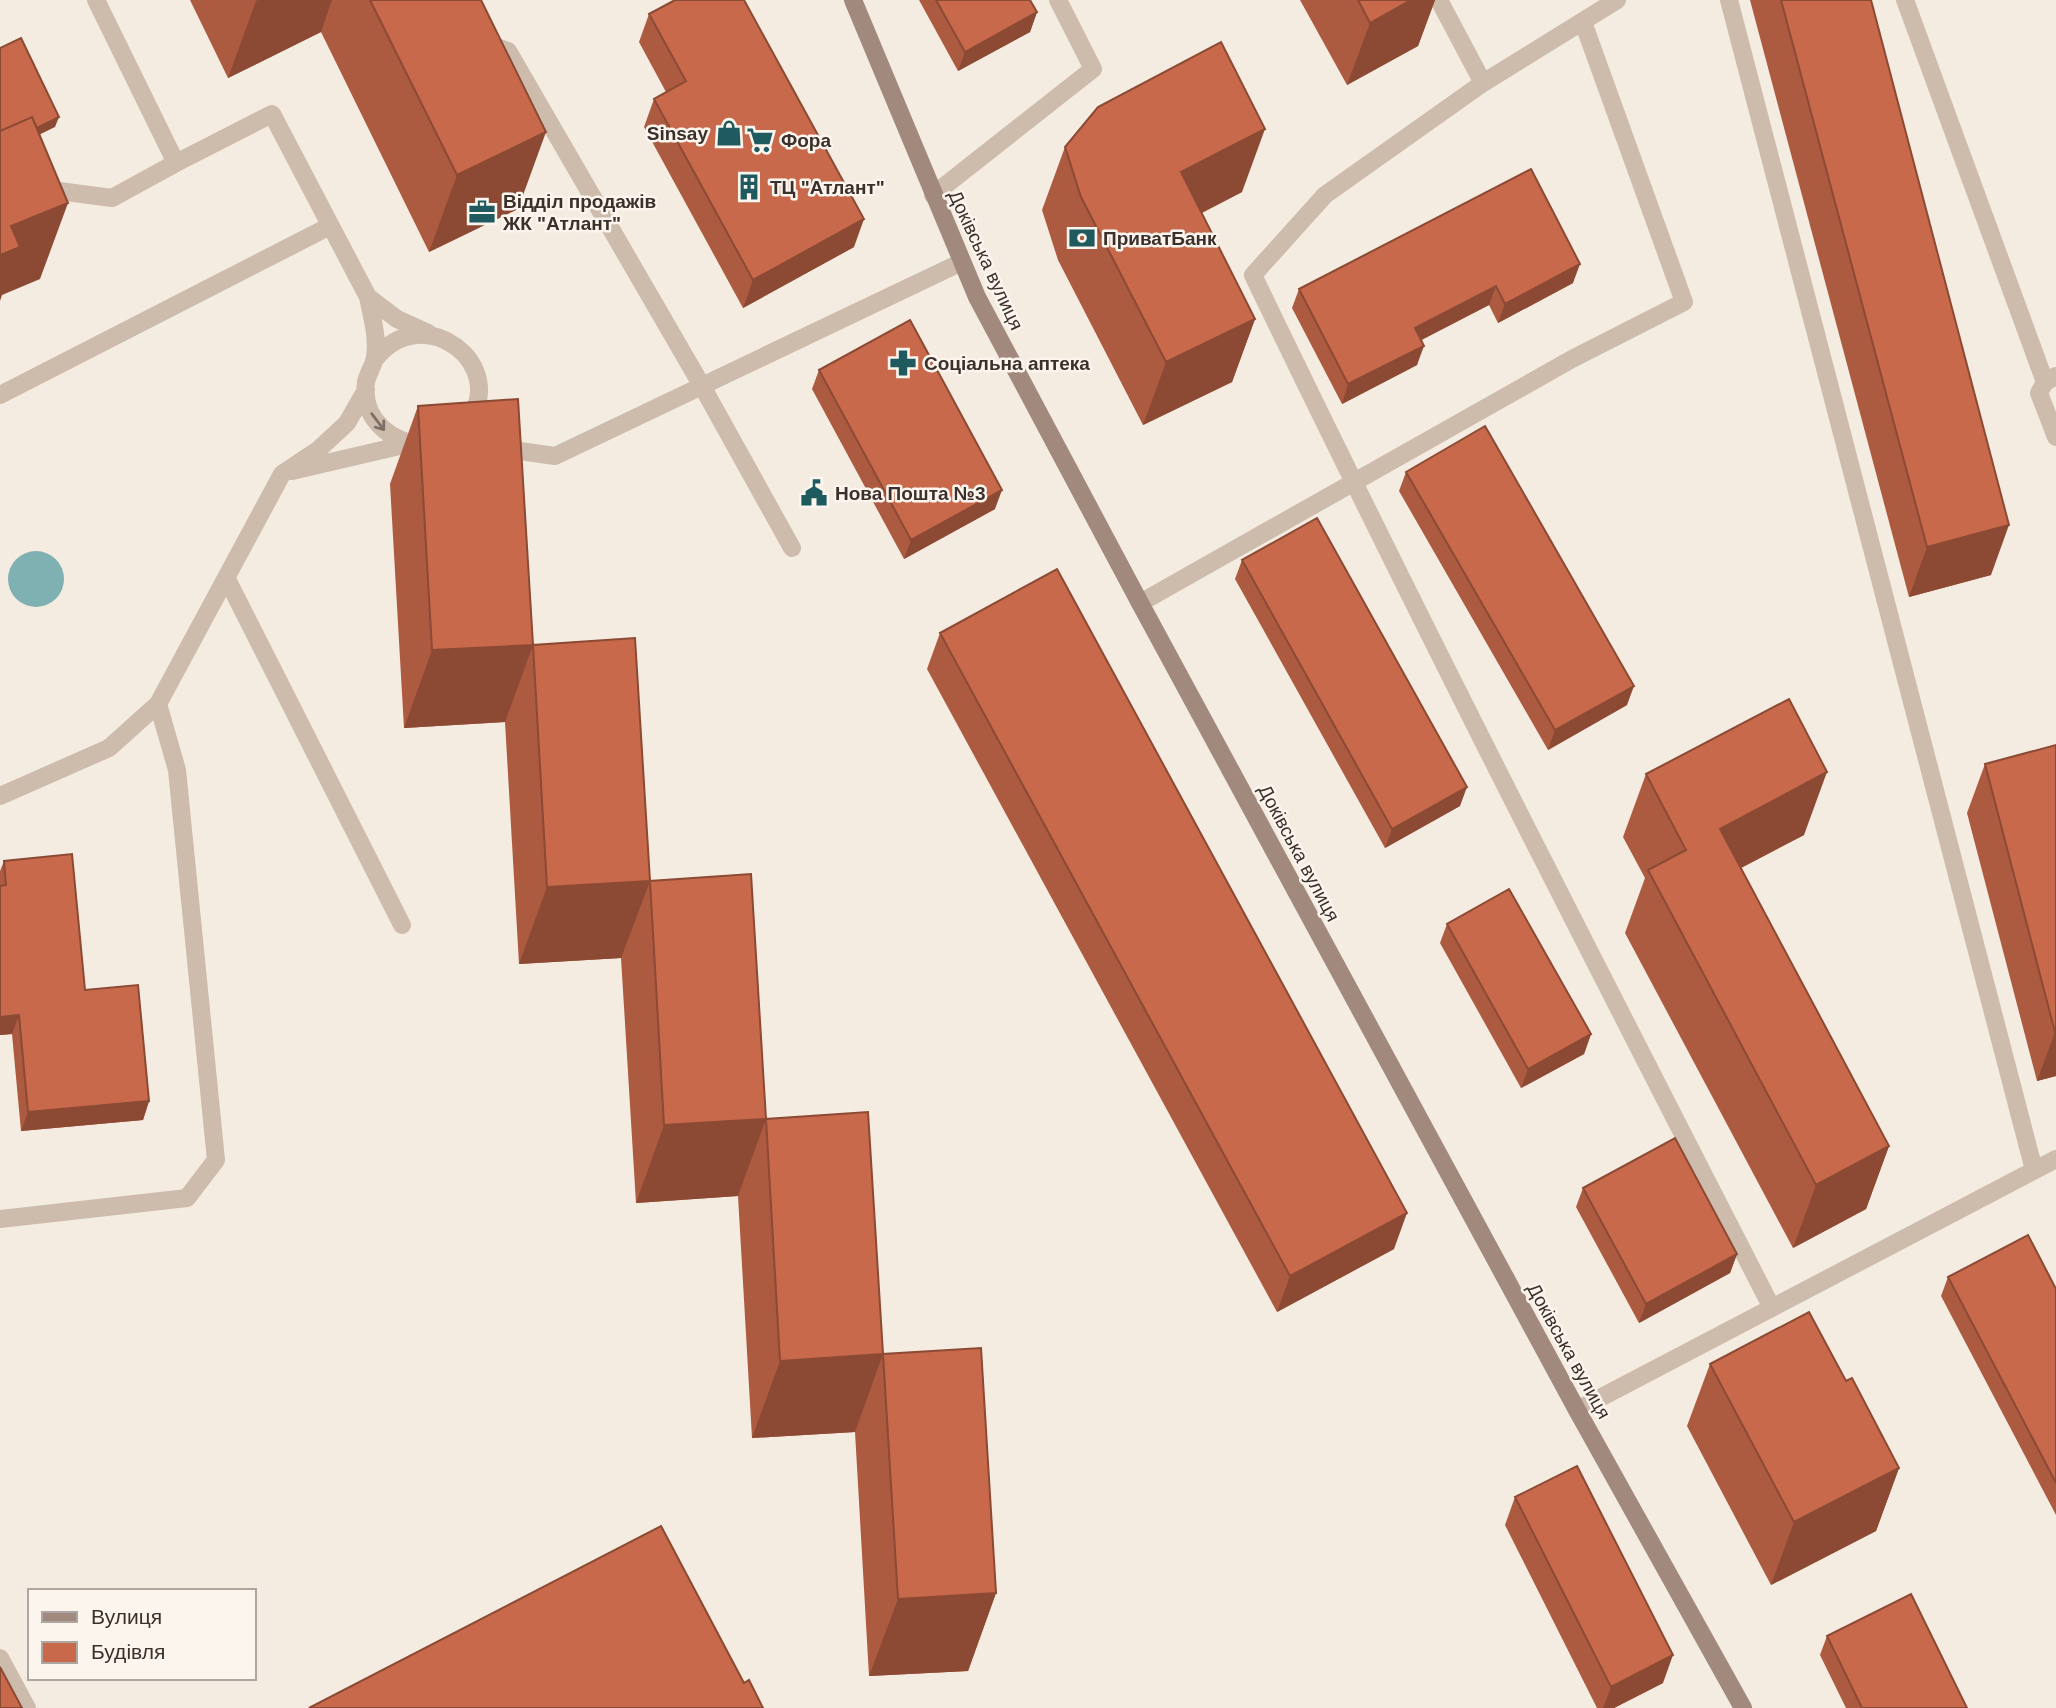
<svg xmlns="http://www.w3.org/2000/svg" width="2056" height="1708" font-family="Arial,sans-serif">
<style>
.water{fill:#7fb0b2}
.lines{fill:none;stroke-linecap:round;stroke-linejoin:round}
.lane{stroke:#cdbbac;stroke-width:18}
.street{stroke:#cdbbac;stroke-width:18}
.secondary{stroke:#a18a7d;stroke-width:18}
.wall{fill:#ac5a40}
.shaded-wall{fill:#8c4a34}
.building{fill:#c8694b;stroke:#8c4a34;stroke-width:2}
.oneway{stroke:#7d6f65}
.labels{text-anchor:middle;dominant-baseline:central;stroke-width:5;stroke-linejoin:round;paint-order:stroke}
.poi-label{font-size:19px;font-weight:bold;fill:#3b302b;stroke:#fbf5ee;text-anchor:start}
.street-label{font-size:19px;fill:#3b302b;stroke:#fbf5ee}
</style>
<rect width="100%" height="100%" fill="#f4ebe1"/>
<path class="water" d="M8 579a28 28 0 1 1 56 0a28 28 0 1 1-56 0Z"/>
<g class="lines">
<path class="lane" d="M96,0L176,163L272,114L368,297C372,317 378,337 375,357C374,365 368,373 366,382C361,420 392,443 425,445
M1439,0L1483,83
M1617,0L1483,83L1325,195L1253,275C1420,622 1596,965 1772,1308
M1729,0L2034,1170
M1905,0L2045,382L2039,393L2056,437
M483,42L508,51L702,386L792,548
M0,169L44,189L112,198L176,163
M933,195L1093,69L1058,0
M368,297L397,319L428,333
M375,359C424,297 511,367 467,422
M0,395L330,226
M499,448L555,456L962,262
M292,471L408,444
M227,579L402,925
M1140,603L1572,359L1684,302L1583,22
M0,796L109,748L158,704L282,474L318,450L347,423L366,390
M0,1219L187,1198L216,1160L177,770L158,704
M1577,1410L2056,1159
M0,1658L27,1708"/>
<path class="street" d="M2045,382L2056,376"/>
<path class="secondary" d="M853,0L977,297L1140,603L1577,1410L1743,1708"/>
</g>
<path class="wall" d="M190,0H481L518,209L429,252L321,32L228,78Z
M919,0H1030L1037,12L1030,32L958,71Z
M1300,0H1435L1418,46L1347,85Z
M1750,0H1871L1991,575L1909,597Z
M649,14L854,247L743,308L644,127L654,99L666,92L639,42Z
M1065,147L1242,192L1202,213L1255,319L1232,382L1143,425L1058,260L1042,210Z
M1573,283L1498,323L1489,305L1421,340L1417,365L1342,404L1292,308L1299,289Z
M819,370L995,509L904,559L812,389Z
M418,406L533,645L766,1119L883,1354L996,1593L968,1671L869,1676L855,1432L752,1438L738,1196L636,1203L621,958L519,964L505,722L404,728L390,484Z
M1406,472L1627,705L1548,750L1399,491Z
M1242,560L1460,806L1385,848L1235,579Z
M940,633L1394,1249L1277,1312L927,669Z
M2056,745V1076L2037,1081L1967,813L1985,764Z
M1646,774L1804,835L1741,868L1889,1146L1866,1209L1793,1248L1625,933L1645,878L1623,837Z
M4,861L85,990L149,1101L143,1120L21,1131L12,1034L0,1035V871Z
M1447,924L1591,1034L1584,1054L1521,1088L1440,943Z
M1583,1188L1737,1254L1730,1273L1639,1323L1576,1207Z
M1948,1277L2056,1289V1515L1941,1296Z
M1710,1364L1846,1381L1899,1468L1876,1531L1771,1585L1687,1426Z
M1515,1497L1663,1683L1614,1708H1597L1505,1525Z
M1827,1636L1967,1708H1846L1820,1655Z"/>
<path class="shaded-wall" d="M258,0H332L321,32L228,78L256,1Z
M1411,0H1435L1418,46L1347,85L1370,23Z
M1037,12L1030,32L958,71L965,52Z
M59,117L55,127L0,154L3,144Z
M1265,129L1242,192L1158,235L1181,172Z
M546,132L518,209L429,252L457,175Z
M68,203L40,279L2,295L0,301V255L11,226Z
M864,219L854,247L743,308L753,280Z
M1580,264L1573,283L1498,323L1505,304Z
M1496,286L1489,305L1408,347L1415,328Z
M1255,319L1232,382L1143,425L1166,362Z
M1424,346L1417,365L1342,404L1348,384Z
M1002,490L995,509L904,559L911,540Z
M2009,525L1991,575L1909,597L1927,547Z
M533,645L505,722L404,728L432,650Z
M1634,686L1627,705L1548,750L1555,730Z
M1827,772L1804,835L1697,891L1720,829Z
M1467,787L1460,806L1385,848L1392,829Z
M650,881L621,958L519,964L547,887Z
M19,1015L12,1034L0,1035V1017Z
M2055,1032H2056V1076L2037,1081Z
M1591,1034L1584,1054L1521,1088L1528,1069Z
M149,1101L143,1120L21,1131L28,1112Z
M766,1119L738,1196L636,1203L664,1125Z
M1889,1146L1866,1209L1793,1248L1816,1185Z
M1407,1213L1394,1249L1277,1312L1290,1276Z
M1737,1254L1730,1273L1639,1323L1646,1304Z
M883,1354L855,1432L752,1438L780,1361Z
M1899,1468L1876,1531L1771,1585L1794,1522Z
M996,1593L968,1671L869,1676L898,1599Z
M1673,1655L1663,1683L1614,1708H1603L1611,1687Z"/>
<path class="building" d="M370,0H481L546,132L457,175Z
M675,0H744L864,219L753,280L654,99L686,81L649,14Z
M936,0H1030L1037,12L965,52Z
M1358,0H1411L1370,23Z
M1781,0H1871L2009,525L1927,547Z
M21,38L59,117L37,128L32,117L0,131V48Z
M1221,42L1265,129L1181,172L1255,319L1166,362L1081,197L1065,147L1098,107Z
M32,117L68,203L11,226L20,247L0,255V131Z
M1531,169L1580,264L1505,304L1496,286L1415,328L1424,346L1348,384L1299,289Z
M910,320L1002,490L911,540L819,370Z
M518,399L533,645L432,650L418,406Z
M1485,426L1634,686L1555,730L1406,472Z
M1317,518L1467,787L1392,829L1242,560Z
M1057,569L1407,1213L1290,1276L940,633Z
M635,638L650,881L547,887L533,645Z
M1789,699L1827,772L1720,829L1889,1146L1816,1185L1648,870L1686,850L1646,774Z
M2056,745V1032H2055L1985,764Z
M72,854L85,990L138,985L149,1101L28,1112L19,1015L0,1017V886L6,885L4,861Z
M751,874L766,1119L664,1125L650,881Z
M1509,889L1591,1034L1528,1069L1447,924Z
M868,1112L883,1354L780,1361L766,1119Z
M1675,1138L1737,1254L1646,1304L1583,1188Z
M2028,1235L2056,1289V1483L1948,1277Z
M1809,1312L1846,1381L1852,1378L1899,1468L1794,1522L1710,1364Z
M981,1348L996,1593L898,1599L883,1354Z
M1577,1466L1673,1655L1611,1687L1515,1497Z
M661,1526L744,1683L749,1680L763,1708H309Z
M1911,1594L1967,1708H1862L1827,1636Z
M0,1667L22,1708H0Z"/>
<defs><path id="oneway-shaft" d="M-6 0H5M1.5-3L5.5 0L1.5 3" fill="none" stroke-width="1.6" stroke-linecap="round" stroke-linejoin="round" transform="scale(1.75)"/></defs>
<use class="oneway" href="#oneway-shaft" transform="translate(378 422) rotate(53)"/>
<defs>
<g id="shop-bare" transform="scale(2.1)"><path d="M-5-2.5h2.3a2.7 3.5 0 0 1 5.4 0H5L5.5 6h-11ZM-1.5-2.5h3a1.5 2.3 0 0 0-3 0Z" fill="#1f5a5e" stroke="#fbf5ee" stroke-width="2.5" paint-order="stroke"/></g>
<g id="supermarket-bare" transform="scale(2.1)"><path d="M-6-5.5h2.5l.6 2H6L4.5 2H-2.5L-4.4-4H-6ZM-1.5 3.2a1.3 1.3 0 1 0 .1 0ZM3 3.2a1.3 1.3 0 1 0 .1 0Z" fill="#1f5a5e" stroke="#fbf5ee" stroke-width="2.5" paint-order="stroke"/></g>
<g id="building-bare" transform="scale(2.1)"><path d="M-4-6H4V6H1V3H-1V6H-4ZM-2.5-4.3h1.7v1.8h-1.7ZM.8-4.3h1.7v1.8H.8ZM-2.5-1h1.7V.8h-1.7ZM.8-1h1.7V.8H.8Z" fill="#1f5a5e" stroke="#fbf5ee" stroke-width="2.5" paint-order="stroke"/></g>
<g id="office-bare" transform="scale(2.1)"><path d="M-6-3h4V-5.5h4V-3h4V5H-6ZM-1-4.5V-3h2v-1.5ZM-6 0V1H6V0Z" fill="#1f5a5e" stroke="#fbf5ee" stroke-width="2.5" paint-order="stroke"/></g>
<g id="bank-bare" transform="scale(2.1)"><path d="M-6-4H6V4H-6ZM0-2.3a2.3 2.3 0 1 0 0 4.6a2.3 2.3 0 1 0 0-4.6Z" fill="#1f5a5e" stroke="#fbf5ee" stroke-width="2.5" paint-order="stroke"/></g>
<g id="pharmacy-bare" transform="scale(2.1)"><path d="M-2-6h4v4h4v4h-4v4h-4v-4h-4v-4h4Z" fill="#1f5a5e" stroke="#fbf5ee" stroke-width="2.5" paint-order="stroke"/></g>
<g id="civic-bare" transform="scale(2.1)"><path d="M-.6-6.5H3V-4.5H.6V-3L4-1V1h2V6H-6V1h2V-1L-.6-3ZM-1.2 2.5V6h2.4V2.5Z" fill="#1f5a5e" stroke="#fbf5ee" stroke-width="2.5" paint-order="stroke"/></g>
</defs>
<g fill-rule="evenodd">
<use href="#shop-bare" x="729" y="133"/>
<use href="#supermarket-bare" x="760" y="140"/>
<use href="#building-bare" x="749" y="187"/>
<use href="#office-bare" x="482" y="212"/>
<use href="#bank-bare" x="1082" y="238"/>
<use href="#pharmacy-bare" x="903" y="363"/>
<use href="#civic-bare" x="814" y="493"/>
</g>
<g class="labels">
<g class="poi-label">
<text x="708" y="133" text-anchor="end">Sinsay</text>
<text x="781" y="140">Фора</text>
<text x="770" y="187">ТЦ "Атлант"</text>
<text x="503" y="201">Відділ продажів<tspan x="503" dy="22">ЖК "Атлант"</tspan></text>
<text x="1103" y="238">ПриватБанк</text>
<text x="924" y="363">Соціальна аптека</text>
<text x="835" y="493">Нова Пошта №3</text>
</g>
<g class="street-label">
<text transform="translate(986 260) rotate(65)">Доківська вулиця</text>
<text transform="translate(1299 853) rotate(62)">Доківська вулиця</text>
<text transform="translate(1569 1351) rotate(61)">Доківська вулиця</text>
</g>
</g>
<rect x="28" y="1589" width="228" height="91" fill="#fbf5ee" stroke="#aea6a0" stroke-width="2"/>
<rect x="42" y="1612" width="35" height="10" fill="#a18a7d" stroke="#aea6a0" stroke-width="2"/>
<text x="91" y="1624" font-size="21" fill="#3b302b">Вулиця</text>
<rect x="42" y="1642" width="35" height="21" fill="#c8694b" stroke="#aea6a0" stroke-width="2"/>
<text x="91" y="1659" font-size="21" fill="#3b302b">Будівля</text>
</svg>
